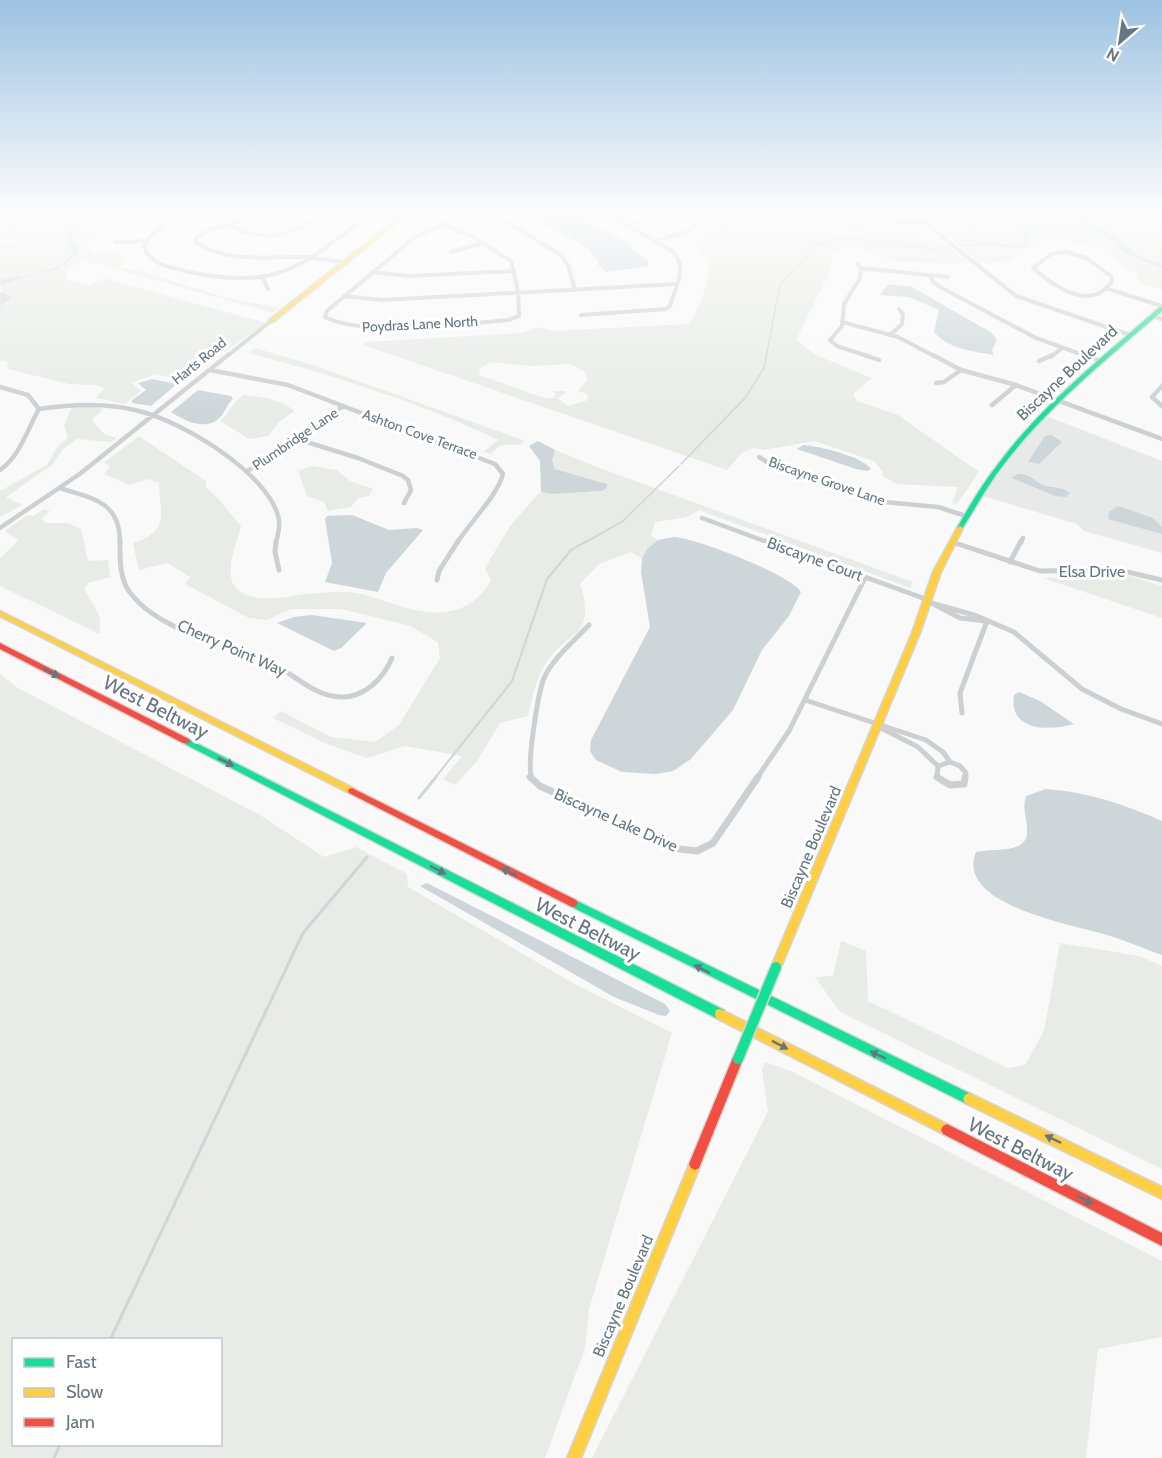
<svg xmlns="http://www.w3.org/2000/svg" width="1162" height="1458" font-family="Cabin,sans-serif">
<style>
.built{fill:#e8e9e9}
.green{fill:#e8ebe6;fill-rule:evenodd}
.water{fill:#ced6d9}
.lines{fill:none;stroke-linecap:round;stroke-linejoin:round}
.stream-far2{stroke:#ced6d9;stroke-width:1.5}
.stream-far1{stroke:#ced6d9;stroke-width:2}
.stream{stroke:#ced6d9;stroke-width:3}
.river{fill:#ced6d9;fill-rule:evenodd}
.fast-casing{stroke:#d5d6d7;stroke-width:3}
.slow-casing{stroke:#d5d6d7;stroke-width:3}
.jam-casing{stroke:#d5d6d7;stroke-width:3}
.street-far3{stroke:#cecfd0;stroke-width:4}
.street-far2{stroke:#cecfd0;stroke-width:4.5}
.street-far1{stroke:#cecfd0;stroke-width:5}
.street{stroke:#cecfd0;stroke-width:7}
.fast{fill:#16e098;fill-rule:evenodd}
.slow{fill:#ffcf43;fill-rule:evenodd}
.jam{fill:#f24e42;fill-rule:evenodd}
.fast-bridge-casing{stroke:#d5d6d7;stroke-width:13;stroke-linecap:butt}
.fast-bridge{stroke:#16e098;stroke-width:10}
.oneway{fill:#657683}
.labels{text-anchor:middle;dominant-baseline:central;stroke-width:6;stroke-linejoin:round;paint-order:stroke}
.far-street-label{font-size:14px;fill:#657683;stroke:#fff}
.street-label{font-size:16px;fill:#657683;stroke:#fff}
.near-street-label{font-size:20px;fill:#657683;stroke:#fff}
</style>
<rect width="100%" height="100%" fill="#f9f9f9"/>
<path class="built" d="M1044,415L1162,461V553L1084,531L1077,524L982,496Z"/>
<path class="green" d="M53,210H108L67,234L66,240L73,253C57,277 23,270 0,281V247L16,241L0,237V229Z
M114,210L176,211C160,227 145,210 126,232C113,232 97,231 87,241L91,252L105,255L121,252L125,264L119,267L140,271L230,299L280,308L273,313L84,260L65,271L68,280L89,286L104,278L266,323L183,381L156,374L132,383L141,391L124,404L96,398L105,388L94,385L69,384L8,369L7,360L0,361V295L3,294L0,285L24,277L56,270L76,257L72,238L76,231Z
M758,210H790L788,212L790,215L828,222L838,219L876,231H909L927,239H938L968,263L896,262L858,248L845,247L833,253L828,275L796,340L816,355L872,378L853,394L857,401L898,415L979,472L957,504L952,503L958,487L897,484L882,476L883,472L874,461L814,441L764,450L753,448L743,452L727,470L363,345L366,342L522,333L538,327L552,331L689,324C698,312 714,272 706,257C704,252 696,247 692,243C707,240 716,226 729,222C740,219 753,220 761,213ZM491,362L531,366L571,364L585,372L587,380L578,391L589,395L586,401L568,406L557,398L565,394V391H552L556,394L553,398H544L480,375L479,369Z
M990,210H1068L1082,225L1080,227L1032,226L1029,231L1033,228H1086L1108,238L1127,256L1162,268V289L1138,282L1136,272L1127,270L1115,258L1099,249L1073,242L1050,240L1039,241L1009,261L987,263L976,259L943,232L967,227L979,218L992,216L994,212Z
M1162,210V264L1134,255L1115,237L1088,223L1078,211Z
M255,348L313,365L525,441L520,445C508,443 498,444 491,454L483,452L498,440C419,402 332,375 248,353Z
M243,395C260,397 281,398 294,411L279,422L268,436L249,439L220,421C229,413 232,403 243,395Z
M92,406L103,409L92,420L104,434L117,438L111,442L77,439L63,449L53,464L6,497L22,505L0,517V491L47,465L58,446L68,438L64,425L72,407Z
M139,436L206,481V488C221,499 228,512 241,526C237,542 223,574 236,588C256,608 295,593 320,593C333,592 348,591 361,594C389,601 415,615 445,612C466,610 481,598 491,580L485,568L510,526L540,492L552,494L602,491L607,484L555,469L552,461L555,450L602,469L913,582L910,588L699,510L687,517L655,522L651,536L658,540L647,549L642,559L631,552L599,564L580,584C597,638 569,629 546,663C536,679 532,698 528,716L500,723L477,761L455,785L443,779L462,756L405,746L367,758L327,744L273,718L281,711L331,737L375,742L399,725L440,658L438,642L410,626L341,609H291L267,620L249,618L185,584L190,577L167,563L139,570L133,543C170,531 160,517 159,483L147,479L130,485L104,474L110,466L104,463Z
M312,466L337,470L350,481L373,489L369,496L358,498L351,507L328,511L324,502L307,496L298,471Z
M44,509L50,511L41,519L46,523H67L81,529L88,561L108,560L110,577L88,583L84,589L100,617V634L0,586V558L19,540L5,531L27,515L33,516Z
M1102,574H1123L1162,586V618L1043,578H1079Z
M0,674L18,688L260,815L324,857L356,847L407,874L408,887L573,983L672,1033L589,1309L585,1348L545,1458H0ZM14,1340H220V1444H14Z
M841,941L866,951L868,1001L1008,1068L1025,1065L1044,1031L1060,943L1139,956L1162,966V1169L840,1012L815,977L833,976Z
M765,1062L791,1071L1162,1261V1337L1098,1349L1086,1458H592L768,1112L762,1069Z"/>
<path class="water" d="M108,210H114L76,231L72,238L79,253L56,270L23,277L0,286L1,280C25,273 58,275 73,253L66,240L67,234Z
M518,210L569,211L629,244L633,251L648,261L649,266L606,272L597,264L599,262L588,248Z
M1068,210H1081L1078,211C1090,225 1102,227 1117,238C1137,254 1135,256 1162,264V268L1127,255L1108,238L1086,228H1033L1029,231V238L1024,240L1025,228L1032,226H1080L1082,224Z
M888,284L912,287L992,333L997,340L992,350L994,355C973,351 950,350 934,332L939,310L909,297L880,295Z
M152,379L177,384L151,406L132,403V400L146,390L138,383Z
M198,390L231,396L233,399C227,404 226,410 222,415C208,433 185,421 171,412Z
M1051,435L1062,442L1039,464L1028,462L1045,436Z
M538,441L555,450L552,461L555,469L607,484V488L602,491L552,494L541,492L540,461L529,446Z
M803,445C818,446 862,456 871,469L867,471L856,469L797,449Z
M1018,474C1030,474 1032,479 1041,484C1050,489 1060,485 1070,493L1066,497L1055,496L1012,478Z
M1118,506L1153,518L1162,527V534L1108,519L1109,512Z
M352,515L389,530L417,528L423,530L386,573L378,592L325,582L332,563L325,519L327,516Z
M674,537C696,538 791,575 801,592L789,616L762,650L733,710L691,759L673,771L656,774L622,772L596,760L590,751L591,740L650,627L641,572L642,559L647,549L658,540Z
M312,615L367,623L341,648L334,651L277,623L294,617Z
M1019,692L1040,701L1074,724C1051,731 1008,732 1014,695Z
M1046,789C1088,792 1123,804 1162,821V955C1145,949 1127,941 1110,936C1076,925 954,906 976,852C992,848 1029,855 1027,830C1027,817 1022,810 1026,796Z
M427,883L665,1004L670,1011L666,1016L659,1015L614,997L420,886Z"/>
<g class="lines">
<path class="stream-far2" d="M959,246L989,244L1017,247L1027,244L1026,236
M681,464L745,398L764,368L780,284L817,245L840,237L932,249L949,247
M584,543L623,521L679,466"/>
<path class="stream-far1" d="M435,778L512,681L547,579L571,550L587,541"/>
<path class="stream" d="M419,798L436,777
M110,1340L303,933L367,857
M54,1458L60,1444"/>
<path class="river" d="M0,292L12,297L0,306V300L2,298L0,297Z"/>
<g class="fast-casing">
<path id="fast" d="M1160,307H1162V311C1107,359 1049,405 1004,464C988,484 976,507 962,529H958L957,528C970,505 983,483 999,463C1044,403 1104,356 1160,307Z
M186,738L724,1010L725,1014L724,1018L720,1019L716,1018L183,743L182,741L183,739Z
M573,899L973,1095L975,1099L973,1103L969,1105L965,1103L570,906L568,903L570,900Z"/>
</g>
<g class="slow-casing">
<path id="slow" d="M23,210H29L0,219V217Z
M408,210H413L273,322H269V320Z
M960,526L963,528L941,572L920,633L781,967L780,970L776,972L772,970L771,967L912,633L933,572L957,528Z
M0,611L355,789L356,791L355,793H349L0,616Z
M720,1009L951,1126L953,1130L951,1134L947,1136L943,1134L716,1018L715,1014L716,1010Z
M969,1093L1162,1187V1199L965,1103L963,1099L965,1095Z
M695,1158L699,1160L701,1164L581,1458H567L691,1160Z"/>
</g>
<g class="jam-casing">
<path id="jam" d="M0,643L189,739L190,741L189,743H183L0,649Z
M352,788L576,900L578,903L576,906L573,907L570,906L349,793L348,791L349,789Z
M738,1054L742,1055L743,1059L699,1168L695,1170L691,1168L689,1164L734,1055Z
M947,1124L1162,1233V1246L943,1134L941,1130L943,1126Z"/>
</g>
<path class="street-far3" d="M279,210L209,230L197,237L196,242C227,264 269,256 305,257C319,258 332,260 346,263
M475,210L495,215L561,255L568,265L575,290
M839,210C879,219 918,232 956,210
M188,215L193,210
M924,222L1016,296L1130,335
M228,225C269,245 292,236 326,210
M442,225L470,235L511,261L518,291L519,316L508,320C459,324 369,338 325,317L327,311L415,237L448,222L464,210
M628,225L663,210
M164,226L149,237L144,247C150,264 169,267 185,271C281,292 303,265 375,210
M657,240L687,232L698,222
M115,242L146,241
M451,252L483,243
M1067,252L1086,258L1111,276L1112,282C1108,286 1103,292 1097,294C1076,302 1048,281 1033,268L1051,254Z
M857,263L861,268L860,278L844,304L842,326L830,340L837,346L870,357
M861,268L948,277
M373,272L407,276L514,271
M930,275L933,282L942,288L1036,338L1089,357
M263,279L268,289
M1105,288L1162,306
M344,296L382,300L676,284
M581,315L666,309L670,306C676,285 689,267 671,250L600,210
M1152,316L1162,319
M842,322L898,337L936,357
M890,335L902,324L903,314L899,309
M226,357L271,321
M1051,357L1062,348"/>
<path class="street-far2" d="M865,355L879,360
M933,355L961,370L1016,385L1162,439
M1085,355L1101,361
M1039,361L1053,355
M210,370L288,385L495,464L503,474C498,495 470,522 457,543
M936,383L944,382L961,370
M1162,386L1152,397L1162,406
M0,387L28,395L39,409
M992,405L1016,385
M39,409C72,404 106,402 139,411C181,421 271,474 279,520C280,528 278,535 276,543
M297,439L358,458L403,476L408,480L411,490L404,503
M759,457L770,464L884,502L938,507L966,516
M0,470C20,456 27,430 39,409
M247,471L274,457L343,406
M60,488C93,499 120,501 120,543
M702,518L770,543
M0,528L81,473L228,355
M1021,543L1023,538"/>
<path class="street-far1" d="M120,541C120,559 119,579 131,594C163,634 223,640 266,660C291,671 312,696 340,697C364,698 383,679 392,658
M276,541L275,552L279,570
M766,541L920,597L960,618L987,621
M952,542L1040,571L1119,570L1162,580
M1010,562L1021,541
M437,580L439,571L458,541
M928,602L977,616L1014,632L1082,689L1121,709L1162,724
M805,700L926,740L943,752L950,762
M962,713L960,693L987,621
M881,728L918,747L938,766
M532,778C526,767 538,693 544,678C553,658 574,641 589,625
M757,778L789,731L865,578
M939,778L937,777L938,766L950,762L960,766L966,773L965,778"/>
<path class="street" d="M530,777L540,786L679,849L697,851L713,843L758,777
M937,777L950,785L964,784L965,777"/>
<use href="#fast" class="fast"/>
<use href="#slow" class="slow"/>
<use href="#jam" class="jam"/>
<g class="fast-bridge-casing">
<path id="fast-bridge" d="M738,1059L776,967"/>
</g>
<use href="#fast-bridge" class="fast-bridge"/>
</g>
<defs><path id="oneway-solid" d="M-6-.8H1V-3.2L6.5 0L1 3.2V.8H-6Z" transform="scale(1.5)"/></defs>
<g class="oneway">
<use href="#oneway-solid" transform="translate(52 673) rotate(27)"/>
<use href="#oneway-solid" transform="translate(226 762) rotate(27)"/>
<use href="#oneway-solid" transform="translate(438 870) rotate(27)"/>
<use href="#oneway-solid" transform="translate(509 872) rotate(-153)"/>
<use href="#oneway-solid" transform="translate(702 969) rotate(-153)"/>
<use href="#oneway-solid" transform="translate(780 1045) rotate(27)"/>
<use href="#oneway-solid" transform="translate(878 1055) rotate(-154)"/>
<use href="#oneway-solid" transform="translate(1053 1139) rotate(-154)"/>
<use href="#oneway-solid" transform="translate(1085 1200) rotate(27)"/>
</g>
<linearGradient id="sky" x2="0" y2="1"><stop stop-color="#9dc2e2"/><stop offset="0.51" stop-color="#fcfcfc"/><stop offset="1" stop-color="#fcfcfc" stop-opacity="0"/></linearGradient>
<rect width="1162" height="414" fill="url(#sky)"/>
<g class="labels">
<g class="far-street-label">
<text transform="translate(420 324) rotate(-3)">Poydras Lane North</text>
<text transform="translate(199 361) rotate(-39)">Harts Road</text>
<text transform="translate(420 434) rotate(20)">Ashton Cove Terrace</text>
<text transform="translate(295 439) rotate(-34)">Plumbridge Lane</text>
<text transform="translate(827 481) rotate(19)">Biscayne Grove Lane</text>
</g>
<g class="street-label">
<text transform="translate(1067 373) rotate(-43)">Biscayne Boulevard</text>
<text transform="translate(815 559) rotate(20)">Biscayne Court</text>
<text x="1092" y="571">Elsa Drive</text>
<text transform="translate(232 648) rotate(24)">Cherry Point Way</text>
<text transform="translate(616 820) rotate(24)">Biscayne Lake Drive</text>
<text transform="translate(811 847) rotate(-67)">Biscayne Boulevard</text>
<text transform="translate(623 1296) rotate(-67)">Biscayne Boulevard</text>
</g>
<g class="near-street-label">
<text transform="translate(156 707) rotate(27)">West Beltway</text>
<text transform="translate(588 929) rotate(27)">West Beltway</text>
<text transform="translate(1021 1149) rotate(27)">West Beltway</text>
</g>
</g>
<rect x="12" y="1338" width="210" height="108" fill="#ffffff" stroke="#c1c8cd" stroke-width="1.5"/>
<rect x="24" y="1358" width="30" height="9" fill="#16e098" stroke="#c1c8cd" stroke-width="1.5"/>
<text x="66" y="1368" font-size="18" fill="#657683">Fast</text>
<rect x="24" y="1388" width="30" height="9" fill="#ffcf43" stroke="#c1c8cd" stroke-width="1.5"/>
<text x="66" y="1398" font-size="18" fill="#657683">Slow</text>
<rect x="24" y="1418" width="30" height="9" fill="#f24e42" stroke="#c1c8cd" stroke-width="1.5"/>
<text x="66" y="1428" font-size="18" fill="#657683">Jam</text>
<g transform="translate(1120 42) rotate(209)" stroke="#ffffff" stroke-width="4.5" paint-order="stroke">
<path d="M0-4.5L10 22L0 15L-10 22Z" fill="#657683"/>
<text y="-9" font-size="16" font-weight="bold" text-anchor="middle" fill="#657683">N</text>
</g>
</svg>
